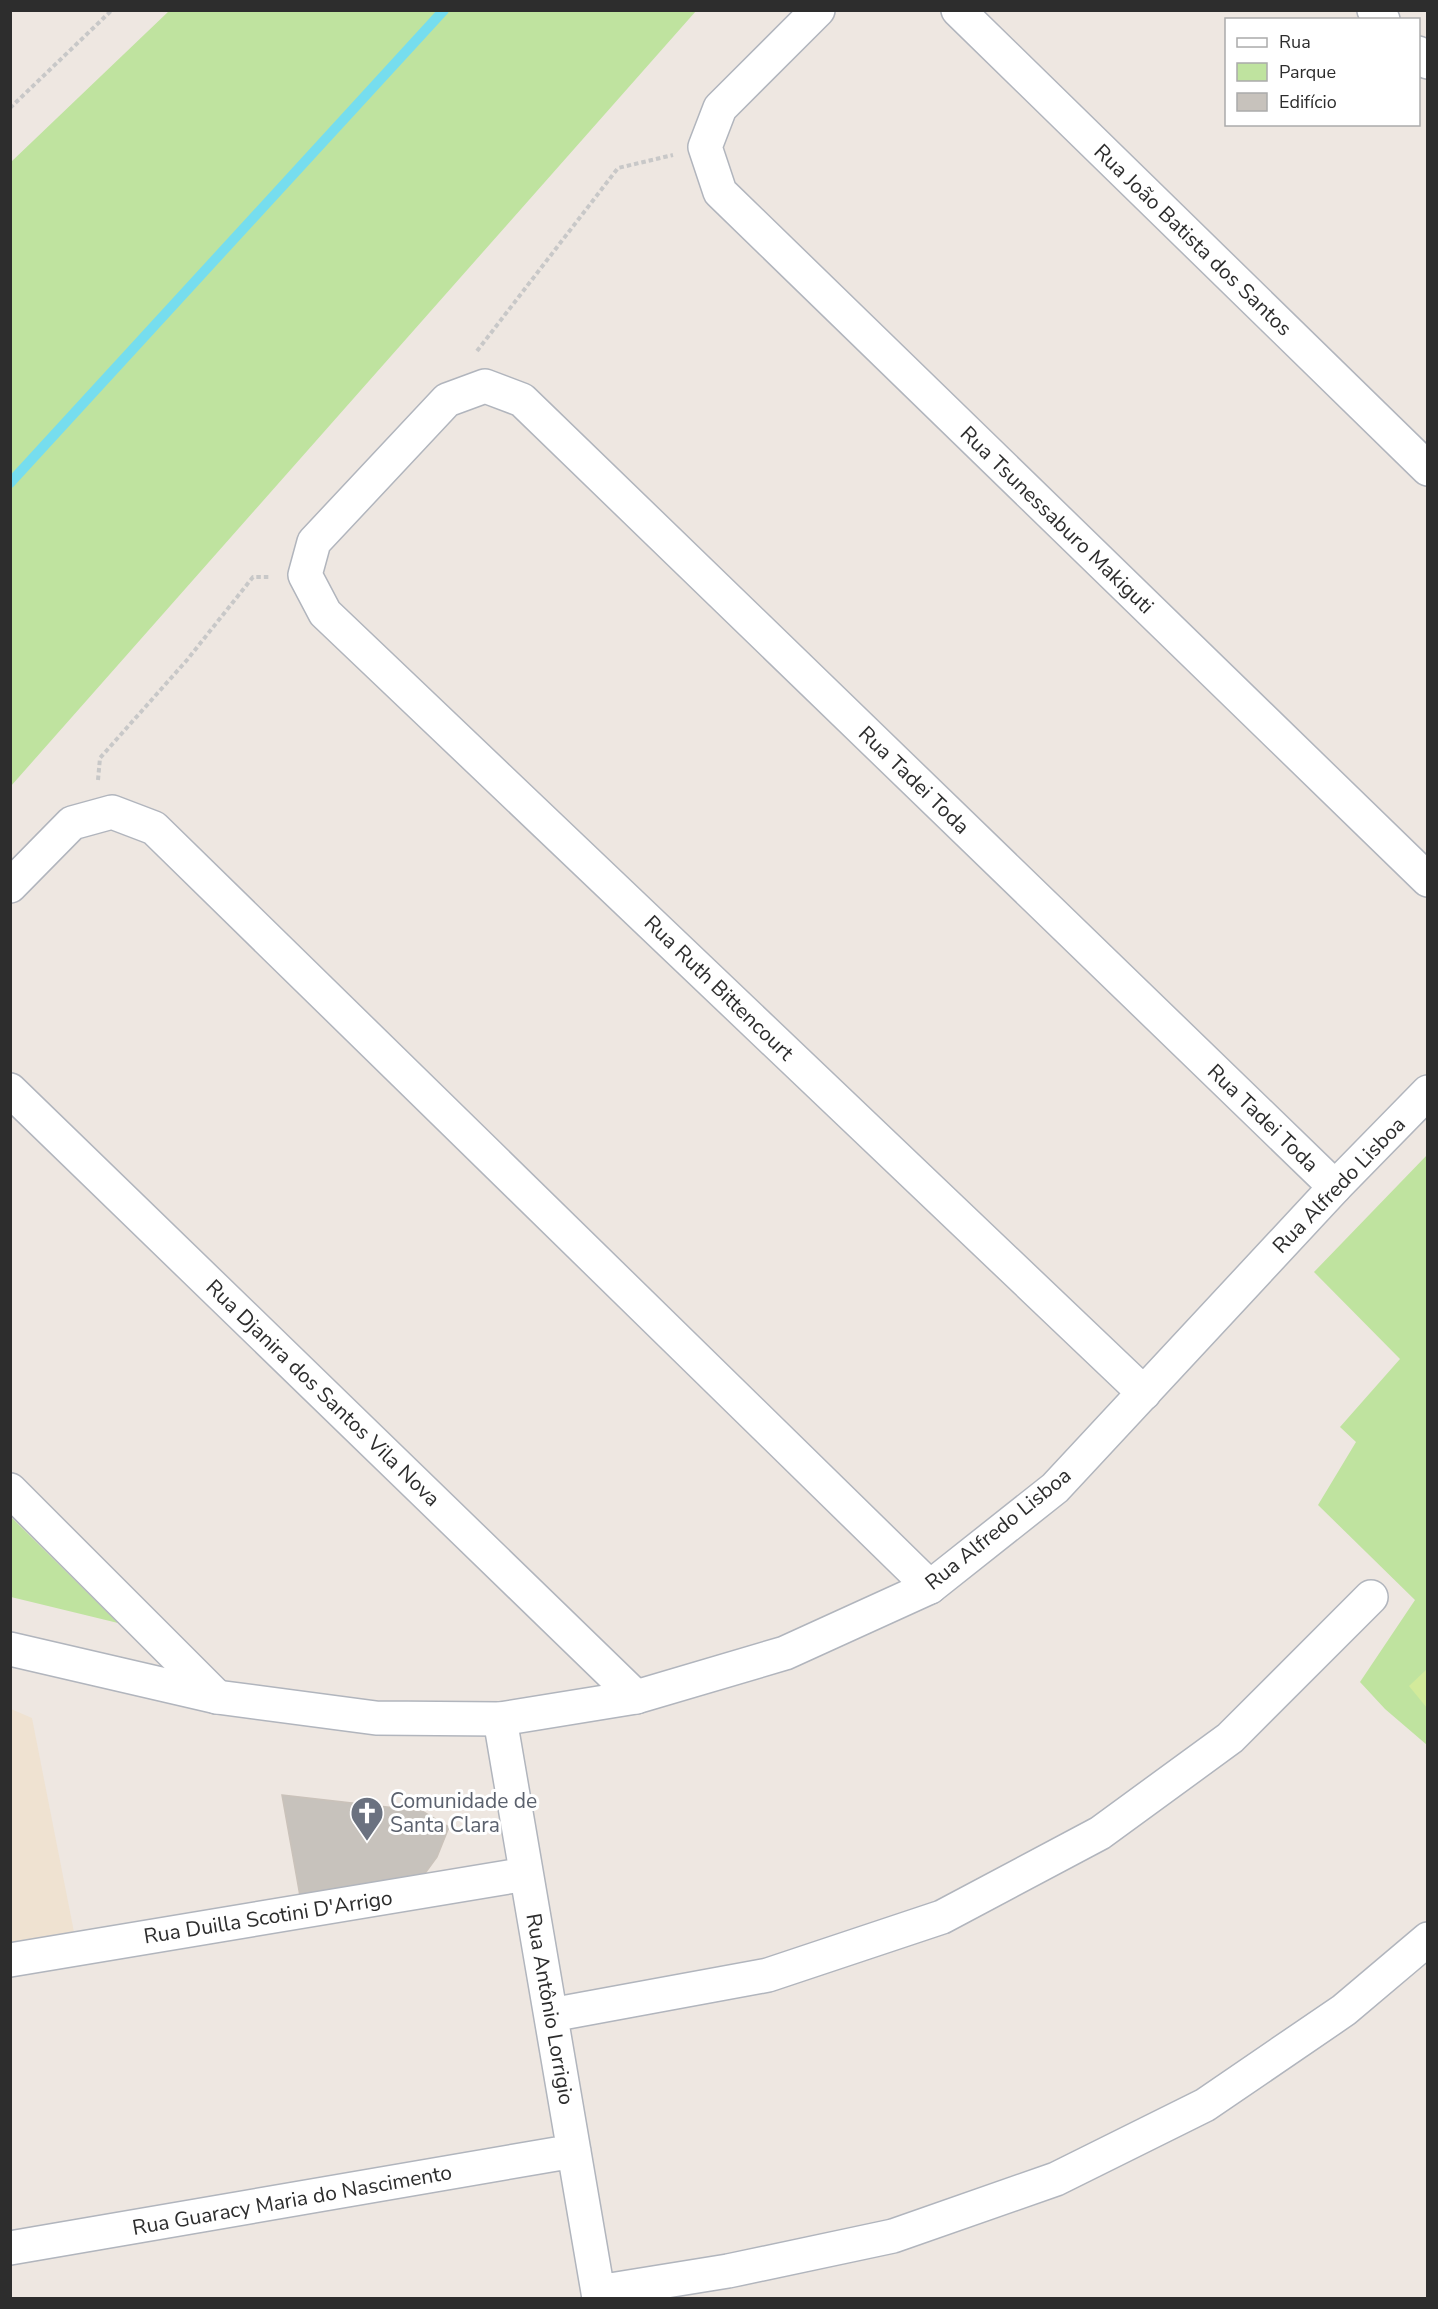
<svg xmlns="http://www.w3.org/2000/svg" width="1438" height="2309" font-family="'Nunito Sans',sans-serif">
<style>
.education{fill:#efe2d1}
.green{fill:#bfe39f}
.pitch{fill:#d2ea9b}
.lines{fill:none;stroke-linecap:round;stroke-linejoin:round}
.stream{stroke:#76ddee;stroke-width:10}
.building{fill:#c7c2bc;stroke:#cac2ba;stroke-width:1.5}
.street-casing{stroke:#b1b5bd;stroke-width:36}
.secondary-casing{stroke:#b1b5bd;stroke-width:36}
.path{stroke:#c8c8c8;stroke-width:4;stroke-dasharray:4.5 3;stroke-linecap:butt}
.street{stroke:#fff;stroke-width:33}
.secondary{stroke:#fff;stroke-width:33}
.labels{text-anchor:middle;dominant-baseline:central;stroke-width:6;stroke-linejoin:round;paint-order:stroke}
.street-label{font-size:21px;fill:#2d2d2d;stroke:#fff}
.worship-label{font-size:21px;fill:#5b616d;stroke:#fff;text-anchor:start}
</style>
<rect width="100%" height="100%" fill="#eee7e1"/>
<path class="education" d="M11,1709L32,1718L74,1932L11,1942Z"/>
<path class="green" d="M169,11H696L11,786V162Z
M1427,1155V1745L1385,1709L1360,1682L1415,1600L1318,1505L1356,1442L1340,1427L1400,1359L1314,1272Z
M10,1517H11L118,1623L11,1597Z"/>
<path class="pitch" d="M1427,1669V1708L1409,1686Z"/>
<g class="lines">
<path class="stream" d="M10,483L444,10"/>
</g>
<path class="building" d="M282,1795L422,1811L449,1827L437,1857L423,1876L300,1896Z"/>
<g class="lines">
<g class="street-casing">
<path id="street" d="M818,10L720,108L705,147L720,192L1428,880
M958,10L1428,469
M1374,10L1383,20
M1418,53L1428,62
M10,886L72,823L112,812L154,828L930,1587
M10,1090L636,1697
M1144,1393L325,613L305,575L314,542L447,400L485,386L522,400L1335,1187
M10,1490L217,1697
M500,1719L599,2298
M10,1960L526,1874
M551,2015L768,1975L942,1917L1100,1833L1230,1738L1371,1597
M10,2248L574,2151
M598,2292L728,2271L893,2236L1056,2179L1205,2105L1344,2010L1428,1939"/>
</g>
<g class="secondary-casing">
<path id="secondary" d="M10,1649L217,1697L376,1718L500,1719L636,1697L785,1653L930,1587L1055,1488L1335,1187L1428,1092"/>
</g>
<path class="path" d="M10,108L112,10
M477,351L618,168L673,155
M98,780L100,758L187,660L253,577H271
M1428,1456V1472"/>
<use href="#street" class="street"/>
<use href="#secondary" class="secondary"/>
</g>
<defs>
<g id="church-pin" transform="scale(1.725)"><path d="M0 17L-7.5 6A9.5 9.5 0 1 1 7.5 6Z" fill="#6b7280" stroke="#fff"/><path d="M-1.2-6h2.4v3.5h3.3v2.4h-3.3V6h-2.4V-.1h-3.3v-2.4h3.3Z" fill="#fff"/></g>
</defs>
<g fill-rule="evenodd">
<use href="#church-pin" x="367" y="1813"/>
</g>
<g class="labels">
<g class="street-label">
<text transform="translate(1193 240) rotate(44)">Rua João Batista dos Santos</text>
<text transform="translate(1057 520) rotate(44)">Rua Tsunessaburo Makiguti</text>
<text transform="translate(914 780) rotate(44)">Rua Tadei Toda</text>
<text transform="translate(719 988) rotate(44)">Rua Ruth Bittencourt</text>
<text transform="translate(1263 1118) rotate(44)">Rua Tadei Toda</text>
<text transform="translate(1339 1185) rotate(-46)">Rua Alfredo Lisboa</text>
<text transform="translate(323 1393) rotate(44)">Rua Djanira dos Santos Vila Nova</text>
<text transform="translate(998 1529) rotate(-39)">Rua Alfredo Lisboa</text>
<text transform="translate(268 1917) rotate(-9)">Rua Duilla Scotini D'Arrigo</text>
<text transform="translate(550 2009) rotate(80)">Rua Antônio Lorrigio</text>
<text transform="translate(292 2200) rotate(-10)">Rua Guaracy Maria do Nascimento</text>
</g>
<g class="worship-label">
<text x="390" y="1801">Comunidade de<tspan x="390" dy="24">Santa Clara</tspan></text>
</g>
</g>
<rect width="1438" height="2309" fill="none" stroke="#2d2d2d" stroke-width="24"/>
<rect x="1225" y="18" width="195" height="108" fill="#ffffff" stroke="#ababab" stroke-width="1.5"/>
<rect x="1237" y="38" width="30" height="9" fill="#ffffff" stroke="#ababab" stroke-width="1.5"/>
<text x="1279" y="48" font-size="18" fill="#2d2d2d">Rua</text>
<rect x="1237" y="63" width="30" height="18" fill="#bfe39f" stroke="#ababab" stroke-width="1.5"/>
<text x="1279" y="78" font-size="18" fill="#2d2d2d">Parque</text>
<rect x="1237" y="93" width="30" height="18" fill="#c7c2bc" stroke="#ababab" stroke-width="1.5"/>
<text x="1279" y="108" font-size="18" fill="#2d2d2d">Edifício</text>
</svg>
